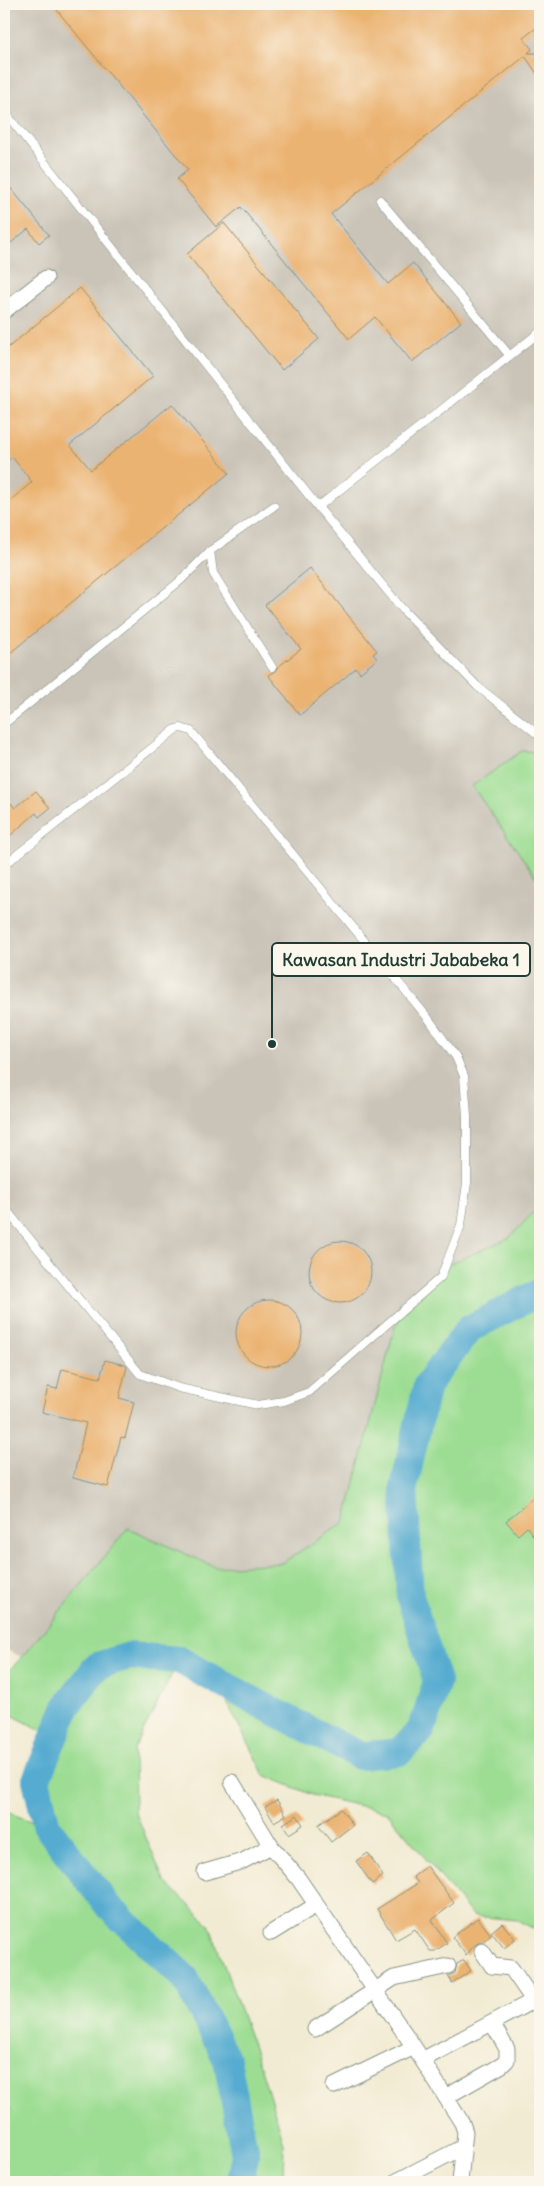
<svg xmlns="http://www.w3.org/2000/svg" width="544" height="2186" font-family="Delius,sans-serif">
<style>
.industrial{fill:#c9c3b8}
.green{fill:#9cdd93;stroke:#5e8d64}
.lines{fill:none;stroke-linecap:round;stroke-linejoin:round}
.river{stroke:#54abd0;stroke-width:28}
.building{fill:#ebb372}
.service-casing{stroke:#889484;stroke-width:9}
.minor-casing{stroke:#889484;stroke-width:17}
.service{stroke:#fff;stroke-width:8}
.minor{stroke:#fff;stroke-width:15}
.leader{fill:none;stroke:#1f3d34;stroke-width:2}
.callout-dot{fill:#1f3d34;stroke:#fbf7ec;stroke-width:2}
.callout{fill:#fbf7ec;stroke:#1f3d34;stroke-width:2}
.callout-label{font-size:18px;text-anchor:middle;font-weight:bold;fill:#1f3d34}
</style>
<rect width="100%" height="100%" fill="#fbf7ec"/>
<filter id="ink" filterUnits="userSpaceOnUse"><feTurbulence type="fractalNoise" baseFrequency=".02" numOctaves="2"/><feDisplacementMap in="SourceGraphic" scale="10" xChannelSelector="R" yChannelSelector="G"/><feConvolveMatrix kernelMatrix="1 2 1 2 8 2 1 2 1" color-interpolation-filters="sRGB"/></filter>
<filter id="wash" filterUnits="userSpaceOnUse"><feTurbulence type="fractalNoise" baseFrequency=".0096" numOctaves="4" result="noise"/><feDisplacementMap in="SourceGraphic" scale="20" xChannelSelector="R" yChannelSelector="G"/><feGaussianBlur stdDeviation="1.12" result="paint"/><feColorMatrix in="noise" values="0 0 0 0 0 0 0 0 0 0 0 0 0 0 0 0 0 1.4 0 .05"/><feComposite in="paint" operator="in"/></filter>
<g filter="url(#wash)">
<rect width="100%" height="100%" fill="#f2ebd3"/>
<path class="industrial" d="M4,4H540V505L537,523L540,543V752L522,751L473,786L540,883V1205L509,1238L436,1270L395,1326L345,1522L282,1564L215,1567L128,1529L22,1657L4,1649Z"/>
<path class="green" d="M522,751L540,752V883L472,786Z
M540,1205V1932L517,1920L473,1916L387,1812L312,1795L264,1775L215,1679L179,1660L134,1750L135,1811L164,1881L209,1924L258,2059L284,2143L283,2182H5L4,2117L11,2111L4,2093V1811L47,1827L36,1780L54,1737L4,1711V1675L22,1657L128,1528L215,1567L282,1563L345,1522L395,1326L436,1270L509,1238Z"/>
<g class="lines">
<path class="river" d="M240,2182L245,2155L227,2060L185,1978L109,1907L47,1827L36,1780L67,1706L97,1666L129,1656L179,1660L258,1703L360,1756L399,1752L422,1729L437,1681L410,1597L404,1487L427,1385L469,1329L540,1292"/>
</g>
<g id="blocks">
<path class="building" d="M52,4H540V25L523,38L532,49L528,53H540V78L525,56L331,214L388,284L413,263L461,322L412,362L375,317L349,339L241,207L216,227L177,179L188,170Z
M4,180L49,235L39,243L28,229L11,243L4,234Z
M224,223L319,339L282,370L187,254Z
M80,288L153,376L70,445L91,470L172,404L229,473L4,658V506L32,482L12,457L4,464V351Z
M310,568L377,651L373,654L377,659L360,673L356,668L300,715L268,675L275,671L278,667L301,649L265,605Z
M36,791L50,808L39,817L36,813L4,841V810L11,803L15,808Z
M309 1272a31 31 0 1 1 62 0a31 31 0 1 1-62 0Z
M236 1333a33 33 0 1 1 66 0a33 33 0 1 1-66 0Z
M105,1360L125,1365L127,1367L119,1398L134,1402L125,1438L121,1437L108,1487L73,1478L86,1423L42,1412L48,1387L57,1389L62,1369L100,1378Z
M534,1497L540,1505V1545L527,1527L518,1535L506,1521Z
M277,1800L286,1815L274,1822L265,1807Z
M341,1809L353,1825L331,1842L318,1825Z
M297,1815L303,1825L289,1834L283,1824Z
M368,1853L383,1876L372,1884L356,1861Z
M427,1866L454,1903L432,1920L447,1943L435,1951H430L415,1929L396,1940L377,1909L418,1883L413,1877Z
M478,1918L491,1935L482,1942L476,1944L466,1955L452,1937Z
M502,1923L515,1939L504,1948L491,1932Z
M464,1960L471,1971L452,1983L448,1976L455,1973L457,1964Z"/>
</g>
</g>
<g filter="url(#ink)">
<use href="#blocks" fill-opacity="0" stroke="#889484" stroke-width="1"/>
<g class="lines">
<g class="service-casing">
<path id="service" d="M4,111L318,507L404,611L477,686L540,736
M380,200L510,356
M318,507L540,332
M210,551L213,573L272,667
M4,724L180,581L210,551L274,506
M4,865L176,729L181,728L191,731L428,1018L456,1057L464,1076L467,1116V1183L461,1225L441,1277L309,1392L284,1401L258,1405L179,1388L140,1374L4,1207"/>
</g>
<g class="minor-casing">
<path id="minor" d="M4,311L46,278
M232,1782L271,1846L298,1878L414,2047L462,2123L465,2132L460,2182
M205,1872L243,1861L271,1846
M271,1933L316,1905
M482,1951L492,1966L511,1968L533,2000
M315,2029L394,1978L448,1966
M422,2060L540,1997
M334,2086L414,2047
M446,2097L502,2065L507,2060V2049L492,2023
M395,2182L463,2147"/>
</g>
<use href="#service" class="service"/>
<use href="#minor" class="minor"/>
</g>
</g>
<path class="leader" d="M272 1044L272 960"/>
<circle class="callout-dot" cx="272" cy="1044" r="5"/>
<rect class="callout" x="272" y="943" width="258" height="33" rx="5"/>
<g class="callout-label">
<text x="401" y="966">Kawasan Industri Jababeka 1</text>
</g>
<rect width="544" height="2186" fill="none" stroke="#fbf7ec" stroke-width="20"/>
</svg>
